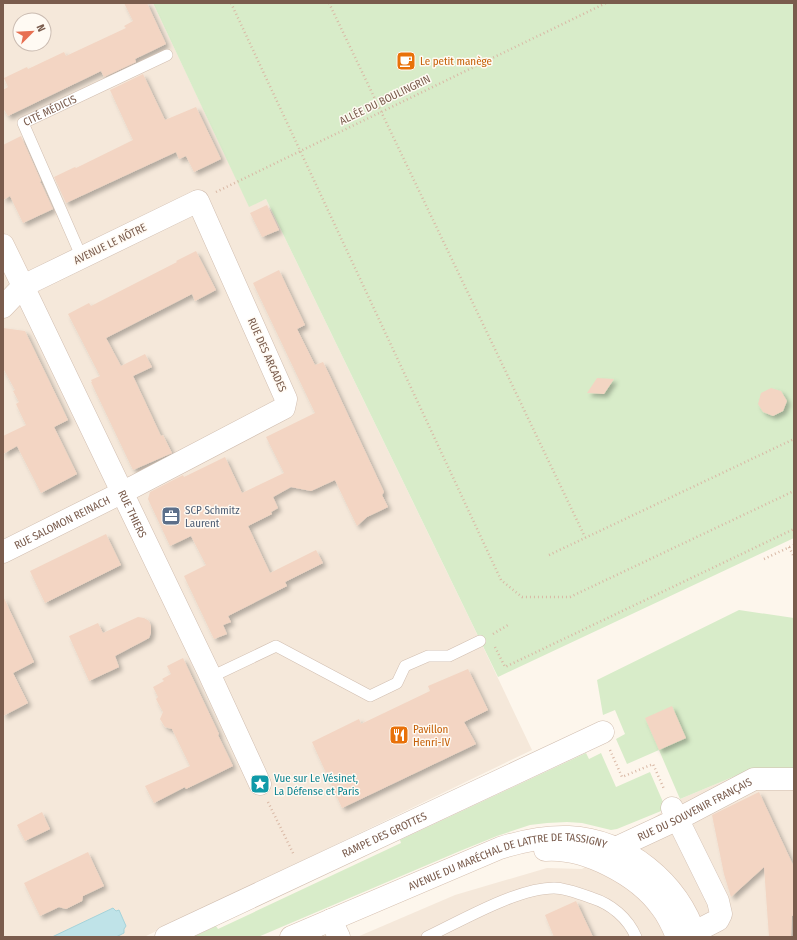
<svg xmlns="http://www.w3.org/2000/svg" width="797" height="940" font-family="'Fira Sans Condensed',sans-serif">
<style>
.residential{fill:#f5e8da;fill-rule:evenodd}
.green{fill:#d8ecc9}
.water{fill:#bfe3e8;stroke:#a5d3da}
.building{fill:#f3d5c3;filter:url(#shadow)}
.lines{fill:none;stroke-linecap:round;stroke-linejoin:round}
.lane-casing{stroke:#d1beb0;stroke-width:12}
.street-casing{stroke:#d1beb0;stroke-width:23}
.secondary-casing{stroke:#d6c0b0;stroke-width:23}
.path{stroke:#d9b8a5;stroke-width:2.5;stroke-dasharray:1 3;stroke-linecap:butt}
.lane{stroke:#fff;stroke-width:11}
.street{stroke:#fff;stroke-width:22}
.secondary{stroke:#fff;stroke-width:22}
.labels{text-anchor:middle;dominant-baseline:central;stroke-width:3;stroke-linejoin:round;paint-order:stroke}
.food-label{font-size:11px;fill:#c56008;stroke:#fffaf3;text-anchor:start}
.street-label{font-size:11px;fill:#7a5c4d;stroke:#fffaf3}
.service-label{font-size:11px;fill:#4e5e75;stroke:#fffaf3;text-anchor:start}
.culture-label{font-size:11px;fill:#0d838f;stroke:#fffaf3;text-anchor:start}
</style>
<defs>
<filter id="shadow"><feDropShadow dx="3.5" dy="3.5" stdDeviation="2" flood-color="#0004"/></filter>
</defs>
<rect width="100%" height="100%" fill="#fdf6ec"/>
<path class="residential" d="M3,3H153L249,206L266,199L477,634L532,750L144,937H3ZM20,20H44V44H20Z
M794,760V937H357L455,895L547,868L582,869L680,799L752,769Z"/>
<path class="green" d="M153,3H794V538L498,677L266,199L249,207Z
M739,610L794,618V769H752L680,799L659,750L627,764L616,739L625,734L615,710L603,715L597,680Z
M586,753L589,759L601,753L616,787L650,772L666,809L617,829L611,830L582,823L567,822L547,823L530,825L497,836L460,851L258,937H193L216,926L218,929L401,843L400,840Z"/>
<path class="water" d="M113,908L116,911L119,910L126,926L124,929V933L116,937H52Z"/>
<path class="building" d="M124,3H147L166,44L135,59L136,62L104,77L101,71L8,116L3,108V90L8,87L4,78L27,67L28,69L64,52L66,56L126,28L124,26L133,21Z
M143,74L165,120L196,107L221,159L194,172L186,156L179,159L176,152L66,203L54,177L75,167L76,168L133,140L110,90Z
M21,136L41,181L40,183H41L53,209L23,223L10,196L3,200V145Z
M267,205L279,230L262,237L250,213Z
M196,251L216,290L195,301L192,294L106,338L121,366L145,354L152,367L133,376L161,436L163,435L172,453L133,470L91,382H92L91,380L100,376L68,314L89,303L91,306L177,262L176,261Z
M279,270L305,325L297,329L315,365L323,362L329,374L384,492L382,495L388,507L367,517L357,526L335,480L311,491L291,487L273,497L278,508L271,512L272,514L248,526L270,573L316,550L323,563L285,582L287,586L228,616L231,622L223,625L227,634L214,639L184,576L206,565L191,536L170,546L148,499L150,492L183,475L184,477L225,457L242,493L284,473L266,437L315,413L253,283Z
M3,328L25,331L68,420L54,427L77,474L41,493L17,446L3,454V436L26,425L16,404L19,402L13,391L15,390L3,368Z
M597,378L614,379L604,394L587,393Z
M771,388L781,391L787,401L783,411L773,416L763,412L758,404L761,393Z
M106,534L121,565L45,603L30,571Z
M3,596L34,662L13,673L28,703L3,716Z
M138,617L144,618L149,621L151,626V633L149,638L115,656L119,667L89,681L69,636L98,623L103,633Z
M183,658L219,734L218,735L233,766L186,789L185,787L154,803L145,786L190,766L172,729L165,727L160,719L163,712L156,699L158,697L153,687L164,681L162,679L171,674L167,666Z
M468,669L488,710L464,722L476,744L342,808L312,742L359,719L361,724L430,691L428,686Z
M672,706L686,738L659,750L645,718Z
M759,792L794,867V915L792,916L791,937H769L764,867L731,897L724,874L712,815Z
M42,812L50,829L25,841L17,825Z
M88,852L104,886L83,896L82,901L66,909L59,907L40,916L24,883Z
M576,901L593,937H554L545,915Z"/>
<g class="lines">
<g class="lane-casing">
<g id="lane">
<path id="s1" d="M82,258L23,123L167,55"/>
<path d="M211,677L276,646L370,696L397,683L405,666L428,656H449L480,641"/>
<path d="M427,937C461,921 517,888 554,888C565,888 581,894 592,898C611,904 628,918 636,937"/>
</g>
</g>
<g class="street-casing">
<g id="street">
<path id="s2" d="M3,552L135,486L284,408L286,399L198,201L23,286L208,671L260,784"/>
<path d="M672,808L718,901L721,914L718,920L685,937"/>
<path id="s3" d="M608,863L617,849L620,846L678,819L754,779H794"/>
<path d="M331,920L339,937"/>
<path id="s4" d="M166,937L603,732"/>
</g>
</g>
<g class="secondary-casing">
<g id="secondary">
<path d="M3,245L23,286"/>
<path d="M3,307L23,286"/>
<path d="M545,850C585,847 638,875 661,907C668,916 673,927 677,937"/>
<path id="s5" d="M291,937L500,848C522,841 545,836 569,837C627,840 678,882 696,937"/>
</g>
</g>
<path class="path" d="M231,3L501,580L522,597H570L794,491
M329,3L585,537
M216,192L606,3
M789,547L794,557
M549,555L794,439
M764,559L794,545
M493,634L508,625
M495,647L505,667L794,529
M610,750L622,777L653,764L664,789
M268,802L294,855"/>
<use href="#lane" class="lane"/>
<use href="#street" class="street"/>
<use href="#secondary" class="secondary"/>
</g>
<defs>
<g id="cafe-square" transform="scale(1)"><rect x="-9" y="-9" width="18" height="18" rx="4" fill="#e8710a" stroke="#fffaf3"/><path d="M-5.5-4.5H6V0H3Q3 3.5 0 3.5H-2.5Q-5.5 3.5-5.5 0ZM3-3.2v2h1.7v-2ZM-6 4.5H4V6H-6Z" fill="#fff"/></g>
<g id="office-square" transform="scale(1)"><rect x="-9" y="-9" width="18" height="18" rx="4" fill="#5c6f8a" stroke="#fffaf3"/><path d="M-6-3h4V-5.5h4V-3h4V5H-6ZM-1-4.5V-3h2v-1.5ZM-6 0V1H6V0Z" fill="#fff"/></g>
<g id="restaurant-square" transform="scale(1)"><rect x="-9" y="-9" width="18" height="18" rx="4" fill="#e8710a" stroke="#fffaf3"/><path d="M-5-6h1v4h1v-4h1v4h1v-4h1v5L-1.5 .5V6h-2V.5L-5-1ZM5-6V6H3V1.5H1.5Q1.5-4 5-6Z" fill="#fff"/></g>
<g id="sight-square" transform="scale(1)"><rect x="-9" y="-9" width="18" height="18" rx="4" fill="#0f9aa8" stroke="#fffaf3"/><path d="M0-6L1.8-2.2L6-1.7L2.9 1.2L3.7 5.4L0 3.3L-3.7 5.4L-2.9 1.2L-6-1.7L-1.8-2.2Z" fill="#fff"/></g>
</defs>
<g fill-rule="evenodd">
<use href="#cafe-square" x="406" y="61"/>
<use href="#office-square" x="171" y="516"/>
<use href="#restaurant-square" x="399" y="735"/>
<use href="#sight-square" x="260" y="784"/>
</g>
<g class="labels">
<g class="food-label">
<text x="420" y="61">Le petit manège</text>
<text x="413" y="729">Pavillon<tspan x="413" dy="13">Henri-IV</tspan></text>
</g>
<g class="street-label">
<text transform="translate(385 100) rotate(-26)">ALLÉE DU BOULINGRIN</text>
<text stroke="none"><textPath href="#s1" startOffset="177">CITÉ MÉDICIS</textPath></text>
<text transform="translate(110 244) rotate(-26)">AVENUE LE NÔTRE</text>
<text transform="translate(267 355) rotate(66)">RUE DES ARCADES</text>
<text stroke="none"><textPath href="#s2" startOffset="989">RUE THIERS</textPath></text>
<text stroke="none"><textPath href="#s2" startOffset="66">RUE SALOMON REINACH</textPath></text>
<text stroke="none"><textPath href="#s3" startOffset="104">RUE DU SOUVENIR FRANÇAIS</textPath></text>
<text stroke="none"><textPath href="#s4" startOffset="241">RAMPE DES GROTTES</textPath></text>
<text stroke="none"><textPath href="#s5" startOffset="232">AVENUE DU MARÉCHAL DE LATTRE DE TASSIGNY</textPath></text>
</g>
<g class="service-label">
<text x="185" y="510">SCP Schmitz<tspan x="185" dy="13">Laurent</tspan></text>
</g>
<g class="culture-label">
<text x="274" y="778">Vue sur Le Vésinet,<tspan x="274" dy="13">La Défense et Paris</tspan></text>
</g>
</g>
<rect width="797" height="940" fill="none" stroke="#7a5c4d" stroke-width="8"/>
<g transform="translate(32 32) rotate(66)"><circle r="19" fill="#fffaf3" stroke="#cabbb1"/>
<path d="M0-3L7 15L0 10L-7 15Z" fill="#e76f51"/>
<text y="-6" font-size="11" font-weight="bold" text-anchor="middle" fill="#7a5c4d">N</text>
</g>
</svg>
